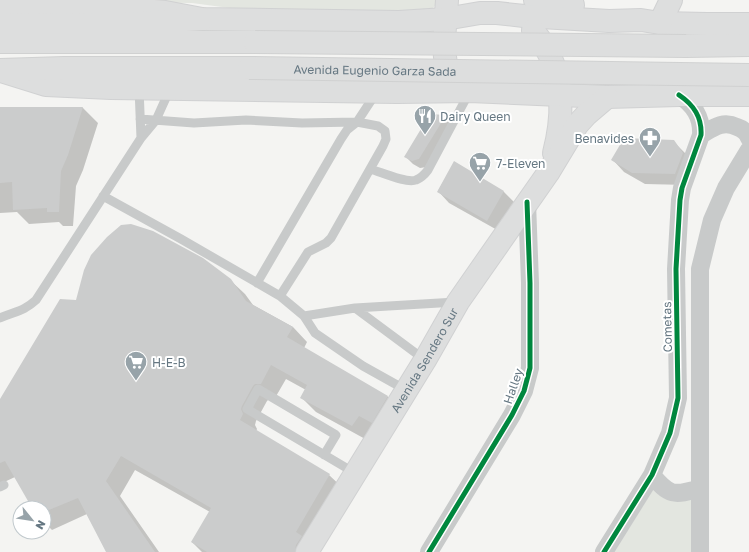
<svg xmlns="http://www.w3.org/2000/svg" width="749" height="552" font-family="'Golos Text',sans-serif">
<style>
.green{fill:#e3e6e0}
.shadow{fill:#0003}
.building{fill:#cbcccc}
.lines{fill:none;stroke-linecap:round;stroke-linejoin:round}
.secondary-casing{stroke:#d0d1d2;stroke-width:24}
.primary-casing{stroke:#d1d1d1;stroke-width:24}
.highway-casing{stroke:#d0d1d1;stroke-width:24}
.lane{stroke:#c8caca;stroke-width:9}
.street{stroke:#c8caca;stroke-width:18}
.secondary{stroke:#dddede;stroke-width:22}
.primary{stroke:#dddede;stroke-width:22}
.highway{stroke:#dddede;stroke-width:22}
.highway-bridge-casing{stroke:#d0d1d1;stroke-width:24;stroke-linecap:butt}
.highway-bridge{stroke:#dddede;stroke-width:22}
.cycleway-casing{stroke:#fff;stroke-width:8}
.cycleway{stroke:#00873e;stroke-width:5}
.labels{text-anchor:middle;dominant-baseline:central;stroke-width:4;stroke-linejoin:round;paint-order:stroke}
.street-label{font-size:12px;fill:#657782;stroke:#fff}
.poi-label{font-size:12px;fill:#657782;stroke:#fff;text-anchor:start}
</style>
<rect width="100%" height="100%" fill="#f4f4f2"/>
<path class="green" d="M0,0H439L436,5L428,13L311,19L192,3Z
M653,490L659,495L695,496L693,552H614Z"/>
<path class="shadow" d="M0,108H83L98,123L83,170L76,186L73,226H63L59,222L29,224L17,212L0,213Z
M431,115L446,116L453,123L427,167L420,168L413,164L406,157Z
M673,141L685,153L687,185L645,184L624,172L613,160Z
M454,163L504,192L515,203L499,231L449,203L438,191Z
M230,280L245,294L253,305L293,327L307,342L304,348L388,397L402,411L367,440L316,412L301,397L306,390L286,379L275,398H270L267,401L256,421L255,425L257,429L256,431L329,475L344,489L315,552H202L192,542L210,512L135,470L120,496L159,552H107L87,514L52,530L44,522V508H33L15,477L0,484V401L77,301Z"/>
<path class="building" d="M0,107H83L68,155L61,171L59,212H47V208L13,210L12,182L0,183Z
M430,114L446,115L419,159L412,161L404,157Z
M624,138L674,140L683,153L675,174L632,173L611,160Z
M454,161L504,191L487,221L437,192Z
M131,224L153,231L203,258L231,279L246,301L293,327L287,337L388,396L372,423L359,416L352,426L300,398L307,385L271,365L261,384H255L253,386L242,406L241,409L243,414L240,420L330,474L296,532L302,536L296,545L295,552H207L191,542L211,508L121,456L106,481L155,552H106L78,498L44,512V508H32L5,461L0,463V399L60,299L76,300L84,270L91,255L107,237L121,225Z"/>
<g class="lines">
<g class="secondary-casing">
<g id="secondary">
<path d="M447,0C446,20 440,57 450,75C452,79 455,82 458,85"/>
<path d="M535,0L554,4L573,5"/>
<path d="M0,5L143,10L165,12L202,19L399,22L445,19L480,13H497L524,16L609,21L641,20L660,23L707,24H749"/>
<path d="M660,23L671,0"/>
<path d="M533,30C539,38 546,47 550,56C564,86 562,122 554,153"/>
<path d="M1,71L46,85L111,88L397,92L470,91L607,97L679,95H749"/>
<path id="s1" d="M307,552L425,360L458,302L548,173L577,125L587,114L607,97"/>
</g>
</g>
<g class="primary-casing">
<path id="primary" d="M0,25L124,24L202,19"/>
</g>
<g class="highway-casing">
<path id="highway" d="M0,42H255
M686,46L749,45
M0,70L64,68H249"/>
</g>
<path class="lane" d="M139,88L141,138
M140,119L194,123L246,120L302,123L357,122L378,126L385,131L386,139L383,146L331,238L326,243L308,252L280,296
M370,169C381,172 407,184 416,180C421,178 425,174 428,170L470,91
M103,196L181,239L280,296L304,316L315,333L363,366L406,390
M257,283L341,139L347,130L357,122L376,93
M355,308L425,360
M304,316L355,308L456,302
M0,318C15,311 23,312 36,300L141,138L156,120L170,89
M324,455L336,435L258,389L247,409L355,473
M0,487L4,485"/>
<path class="street" d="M701,135C713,128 723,120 737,127C743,129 747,132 749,138
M652,475C669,496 674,496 700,488
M429,552L512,415L524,391L530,368V283L527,202
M604,552L652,475L670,433L678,398L676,269L680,200L682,188L701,135C702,117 694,105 679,95
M700,552V269L712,220L726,188L749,150"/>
<use href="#secondary" class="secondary"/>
<use href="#primary" class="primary"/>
<use href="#highway" class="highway"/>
<g class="highway-bridge-casing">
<g id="highway-bridge">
<path d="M255,42L686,46"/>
<path id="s2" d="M249,68L749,75"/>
</g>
</g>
<use href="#highway-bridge" class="highway-bridge"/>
<g class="cycleway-casing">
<path id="cycleway" d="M429,552L512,415L524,391L530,368V283L527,202
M604,552L652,475L670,433L678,398L676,269L680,200L682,188L701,135C702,117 694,105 679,95"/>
</g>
<use href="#cycleway" class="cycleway"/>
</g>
<defs>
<g id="restaurant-pin" transform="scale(1.15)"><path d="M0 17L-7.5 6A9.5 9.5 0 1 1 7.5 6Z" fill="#97a3a9" stroke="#fff"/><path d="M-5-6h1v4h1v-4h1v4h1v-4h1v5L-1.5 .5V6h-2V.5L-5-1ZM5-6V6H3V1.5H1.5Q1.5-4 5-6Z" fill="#fff"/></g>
<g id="pharmacy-pin" transform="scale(1.15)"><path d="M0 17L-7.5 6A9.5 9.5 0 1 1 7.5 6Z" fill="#97a3a9" stroke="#fff"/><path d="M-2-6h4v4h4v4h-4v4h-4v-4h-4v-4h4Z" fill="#fff"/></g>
<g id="supermarket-pin" transform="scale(1.15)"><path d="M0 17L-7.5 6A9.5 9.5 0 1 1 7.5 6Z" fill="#97a3a9" stroke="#fff"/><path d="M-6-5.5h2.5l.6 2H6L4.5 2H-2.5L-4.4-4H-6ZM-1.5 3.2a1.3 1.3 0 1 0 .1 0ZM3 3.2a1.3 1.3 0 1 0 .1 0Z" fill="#fff"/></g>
</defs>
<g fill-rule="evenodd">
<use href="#restaurant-pin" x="425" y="116"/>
<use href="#pharmacy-pin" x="650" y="138"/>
<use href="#supermarket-pin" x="480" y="163"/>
<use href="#supermarket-pin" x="136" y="362"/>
</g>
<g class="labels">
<g class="street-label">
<text stroke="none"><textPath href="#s2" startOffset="126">Avenida Eugenio Garza Sada</textPath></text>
<text transform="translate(667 327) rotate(-91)">Cometas</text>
<text stroke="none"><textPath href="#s1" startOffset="225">Avenida Sendero Sur</textPath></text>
<text transform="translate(513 386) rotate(-71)">Halley</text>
</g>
<g class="poi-label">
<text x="440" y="116">Dairy Queen</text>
<text x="634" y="138" text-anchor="end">Benavides</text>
<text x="496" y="163">7-Eleven</text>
<text x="152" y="362">H-E-B</text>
</g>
</g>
<g transform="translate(32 520) rotate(120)"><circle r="19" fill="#ffffff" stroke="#c1c9cd"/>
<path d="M0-3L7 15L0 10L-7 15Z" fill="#97a3a9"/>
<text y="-6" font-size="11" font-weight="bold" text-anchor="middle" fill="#657782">N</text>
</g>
</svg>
